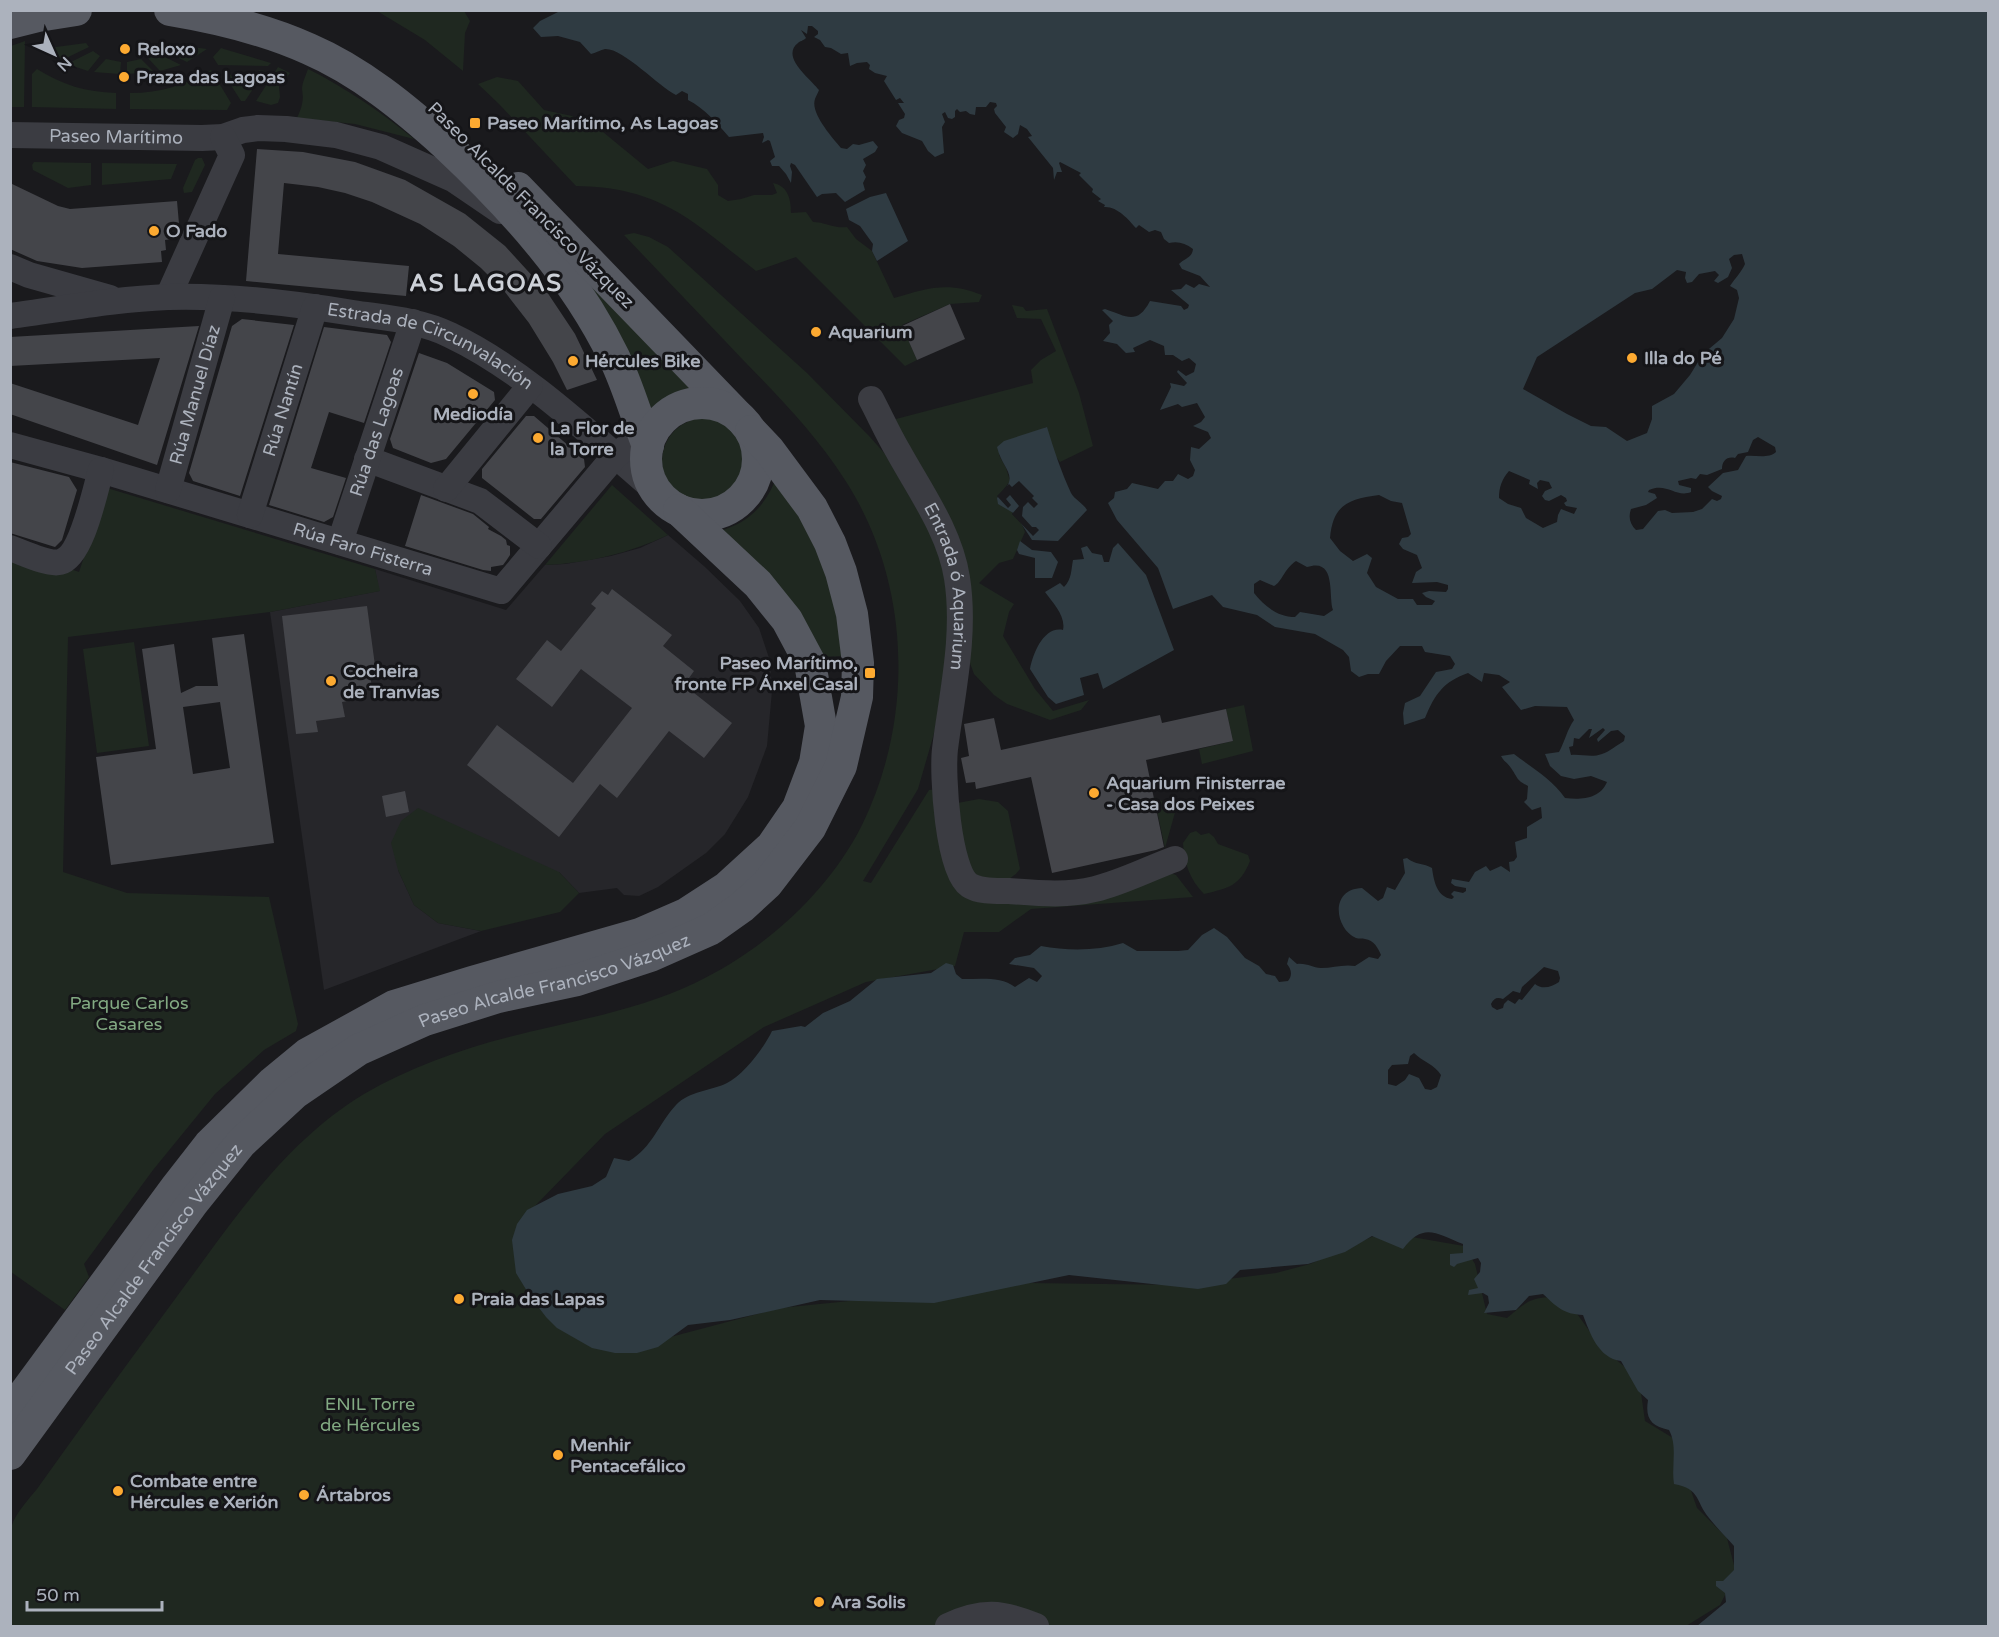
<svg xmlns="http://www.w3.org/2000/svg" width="1999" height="1637" font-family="'Varela Round',sans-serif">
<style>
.built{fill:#26262a}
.green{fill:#1f2820}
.water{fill:#2f3b42;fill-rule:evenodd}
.pier{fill:#1a1a1d}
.building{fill:#44454a;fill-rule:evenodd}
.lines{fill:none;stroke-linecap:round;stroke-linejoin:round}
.minor{stroke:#3b3c42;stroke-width:26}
.major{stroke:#565961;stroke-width:32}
.poi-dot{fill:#fdaa31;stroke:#151518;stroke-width:2}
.labels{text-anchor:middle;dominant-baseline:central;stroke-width:6;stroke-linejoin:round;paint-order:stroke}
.poi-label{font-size:18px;font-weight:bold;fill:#acb2bd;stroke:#151518;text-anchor:start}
.street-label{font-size:18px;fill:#acb2bd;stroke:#151518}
.park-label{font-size:18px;fill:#82a982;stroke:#151518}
.district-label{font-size:24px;font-weight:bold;letter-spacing:1.5px;fill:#cdd1d8;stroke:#151518}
</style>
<rect width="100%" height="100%" fill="#1a1a1d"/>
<path class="built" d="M668,535L705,567L740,601L759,628L770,661L772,691L767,746L748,797L725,834L706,853L658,887L639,896L624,895L617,888L579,893L559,872L398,870L414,905L438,923L481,931L324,990L270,612L379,591L375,569L506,610L545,565L565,564L611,556L640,548Z"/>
<path class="green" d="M377,11H464L470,21L465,33L463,71L425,40Z
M25,41L24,107H11V46Z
M86,43L89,47L60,61L41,49Z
M162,43L207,49L187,62L158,48Z
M221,48L224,49L271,63L268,66L218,65L213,57Z
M93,51L100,56L88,71L67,64Z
M153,51L181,65L160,71L146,56Z
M106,59L121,62L120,74L94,72Z
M141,59L154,72L127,74V62Z
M278,67L290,73L279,87L280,97L278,103L271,105L256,101Z
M37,69C62,85 86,92 116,93V109L32,107V74Z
M308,69C346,88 381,112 414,139L355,124L297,118C302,107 304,101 302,89C302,83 306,75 308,69Z
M211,70L231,103L227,110L130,109V93C161,93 185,85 211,70Z
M259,70L265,71L245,101H241L222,71H228L235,81C246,86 254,81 259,70Z
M497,77L518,81L544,110L572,116L603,132L648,169L673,161L707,169L718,185V195L728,201L741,199L754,195H772L777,193L773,183C788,186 791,199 791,213L806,212L813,222C825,222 835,229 847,227L856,239L872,251L894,298C927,288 949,281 982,295L979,302L950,304L902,325L917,360L905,366L796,257L756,271C694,222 661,187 576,186L499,104L478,84Z
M198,158H202L205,165L192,192L184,193L183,188L195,160Z
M34,162L91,163V185L68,188L33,170L32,165Z
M102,163L177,164L171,179L102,185Z
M634,233L649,237L668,247L807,373L870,437L885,454L943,554L951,622L935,730L918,789L863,881L871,883L929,790L936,789L961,891L1167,872L1176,875L1193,897L1031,909L999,932H964L955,966L866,982L764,1027L605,1134L534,1207L644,1344L780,1308L1028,1283L1180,1285L1276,1273L1310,1264L1383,1232L1464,1246L1475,1264L1487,1314L1507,1318C1530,1298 1537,1294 1567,1300L1601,1347L1639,1379L1645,1421L1673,1438L1697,1508L1727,1538L1736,1573L1720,1605L1686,1626H11C11,1604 11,1581 11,1558C11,1549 9,1538 11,1529C13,1516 28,1500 37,1489C67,1447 97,1405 128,1363C153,1329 178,1295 203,1261C249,1198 296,1135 364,1094C409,1068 458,1050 509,1037C571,1021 637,1011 695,983C764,950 828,893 862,825C915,717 911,582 845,480C817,436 781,399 745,362C705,320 664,277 624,235Z
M570,255L697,390L669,399L647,418Z
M1012,305L1023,307L1026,311L1047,309L1079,393L1093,446L1060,462L1054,454L1046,427L999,455L1006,468L1010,481L997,498L1013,513L1012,514L1022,524L1025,532L1013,559L999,563L979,583L1014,604L1009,612L1003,636L1035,689L1053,711L1089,700L1081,710L1050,720L1007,704L994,695L974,674L967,655L965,618L897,434L896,419L1033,383L1031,370L1041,360L1056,351L1041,319L1017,318Z
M662 461a43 43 0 1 1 86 0a43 43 0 1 1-86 0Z
M777,476L819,538L848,656L817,657L719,531C749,523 766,505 777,476Z
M612,485L668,535C629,553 589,563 545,565Z
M107,488L375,569L380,591L270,612L68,637L63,872L127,893L269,897L298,1024L296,1031L264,1050L215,1094L153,1170L84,1264L89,1277L65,1310L11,1272V548L79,572Z
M134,642L149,746L97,753L83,649Z
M1244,705L1253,751L1202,764L1199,749L1233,741L1226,709Z
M1154,797L1176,809L1165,848Z
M979,799L998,802L1008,811L1020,869C1006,888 990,879 970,875L952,804Z
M418,808L559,872L579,893L560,912L481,931L438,923L414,905L398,870L391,843L401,821Z
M1196,831L1201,835L1209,833L1214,837L1218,844L1248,855L1250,861C1240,886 1229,888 1204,894C1190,880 1184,863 1183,843L1190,833Z"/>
<path class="water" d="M560,11H1988V1626H1697L1726,1602L1725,1593L1716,1586V1581H1723L1734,1570V1546C1726,1537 1717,1528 1709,1518C1695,1501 1701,1489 1674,1484C1671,1466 1678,1447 1669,1430C1651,1426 1645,1419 1648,1400L1638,1391L1621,1361C1598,1358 1590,1333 1583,1315C1563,1314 1557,1307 1543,1294L1529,1296L1516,1310L1484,1313L1489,1303L1488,1296L1483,1293L1468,1295L1469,1290L1478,1288L1474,1279L1480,1272L1481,1263L1478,1258L1457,1264L1454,1267L1450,1265V1254L1463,1253V1244C1436,1233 1423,1222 1403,1249L1372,1236L1345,1252L1308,1264L1240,1270L1226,1284L1198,1289L1069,1275L934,1303L820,1300L730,1320L688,1325L658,1347L637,1353H615L592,1348L557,1328L546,1317L530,1296L516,1273L512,1240L517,1224L527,1210L558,1194L592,1186L606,1177L614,1158L629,1161C652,1148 659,1123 676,1105C689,1091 711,1091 727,1083C743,1075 764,1048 772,1031L801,1026L805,1027L823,1013L850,1001L877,979L931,973L946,963L953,965L956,974L962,979C980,979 1001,976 1015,987L1029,978L1037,982L1042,976L1034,968L1009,964L1015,958L1030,955L1041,946C1068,951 1097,951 1123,943L1137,951H1178L1188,950L1202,935L1214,928L1227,937L1245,958L1259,966L1266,974L1275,976L1279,982L1288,981C1293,975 1291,969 1287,964L1289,957L1297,964C1308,963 1312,968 1321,968C1333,968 1343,964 1355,966L1369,957L1378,959L1381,955C1378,948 1374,940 1365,939C1362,938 1359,939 1356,938C1335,929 1329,889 1362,888L1378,901L1383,898L1387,887L1395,890L1405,873L1403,859L1407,858C1415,865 1424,863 1432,868C1434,882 1437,897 1452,899L1454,897L1451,894L1454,891L1463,893L1466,891V888L1455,886L1451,883L1452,879L1469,882L1475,872L1486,866L1490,871L1501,866L1510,872L1509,862L1514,861L1517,857L1515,842L1527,838V827L1542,818L1541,807L1532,810L1524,802L1527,799L1528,786C1516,780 1518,778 1511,768C1508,763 1504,762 1501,756L1514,754C1532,768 1552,779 1565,798C1581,800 1600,799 1607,782L1591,776L1574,779L1561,776L1550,766L1545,754L1559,752C1565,741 1567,730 1574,720L1567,707L1535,706L1521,710L1502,687L1510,682L1499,675L1484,673L1482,682L1468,673C1443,682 1435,694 1425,718L1404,725L1403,713L1405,703L1420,696L1436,672L1452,669L1455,664L1450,656L1425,652L1422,646H1400L1386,661L1379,674H1368L1359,677L1351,671L1349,657L1343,650L1315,634L1275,627L1257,615L1223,607L1212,595L1173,609L1158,568L1117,520L1108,503L1114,498L1115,492L1127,489L1132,483L1158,489L1165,481H1173L1178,474L1188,479L1193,476L1195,470L1190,460L1191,447L1199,449L1211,438L1208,432L1193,426L1201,422L1205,417L1197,403L1182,407L1178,404L1160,410L1171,387L1170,383L1184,386L1187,383L1177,372L1178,370L1186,376L1194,372L1196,364L1189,358L1182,361L1173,355H1165L1164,346L1150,340L1133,348L1135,352L1126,353L1117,344L1103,341L1110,333L1109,325L1113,321L1102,310L1105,309C1126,316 1137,326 1150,301L1181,306L1184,310L1188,308L1189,305L1171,290L1181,289L1186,284L1194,288L1199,284L1210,287L1200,276L1182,269L1179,264C1185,258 1192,258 1193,249C1185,243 1178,241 1169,243L1164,239L1161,232L1155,230L1149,232L1139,225L1136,228C1128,219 1117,206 1104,207L1105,205L1098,201L1101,199L1092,192L1093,189L1079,175L1081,173L1060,162L1059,163L1062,172H1057L1054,180L1053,168L1028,137L1032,136L1027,129L1020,125L1018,134L1013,138L1004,132L1006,127L995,113L994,109L997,106L996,103L990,102L986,107H976L975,115L970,114L966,111L960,112L957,109L955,111V117L952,119L948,118L945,112L942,114L945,122L942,127L944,153L935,157L928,151L922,141L902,133L896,126L899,120L904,118L905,114L898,103H904L900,98L896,100L884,81L887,76L875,73L869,69L870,65L867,62L857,63L850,66L848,53L841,54L831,48L825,47L820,40L814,37L818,34V31L812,26H808L807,34L801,30L806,38C803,41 800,41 798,43C780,57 811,79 819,90C818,93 816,96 815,99C810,113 832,137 841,148L847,149L853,144L859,145L873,141L878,147L875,152L863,159L866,165L863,171L866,177L863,183L865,190L845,202L836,193L822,194L817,197L795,165L791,163L790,166L792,172L791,183L786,174L779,166H772L770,161L775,157L770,141L768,140L762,143L764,137L763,133L729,137C717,123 704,108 688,100V94L682,91L676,95C658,86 623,48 605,49C601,50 595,53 591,54L580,42L558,36L541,37L533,28L540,21ZM1742,254L1745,264C1741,273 1735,278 1730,286L1737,290L1739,298L1734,319L1722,338L1703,354L1690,375L1674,394L1652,406V419L1647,433L1627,441L1606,427L1591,426L1567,414L1523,389L1537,357L1635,293L1652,289L1677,270L1686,272L1685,278L1687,283L1692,282L1699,274L1715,271L1719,275L1714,281L1718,283L1728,277L1732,268L1729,259L1734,255ZM1758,437L1775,447L1776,452C1768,459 1756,455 1746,456L1738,470L1723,473L1708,487L1712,491L1722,496L1721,499L1717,501L1712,499L1702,509L1693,512L1672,513L1665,510L1658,511L1643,529L1636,530C1630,524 1628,517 1631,509L1646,505L1657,498L1655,494L1648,492L1649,490C1667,482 1676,498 1691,492V488L1679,485L1678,481L1691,478L1696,479L1700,474L1707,475L1722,469C1722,461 1727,456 1735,458L1738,454L1748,452L1753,440ZM1509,471L1530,480L1529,484L1538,489L1537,483L1540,480L1549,482L1552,488L1545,491L1542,496L1545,500L1549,501L1561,495L1566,498L1567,501L1564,503L1566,506L1577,508L1574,514L1561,509L1558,515L1557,522L1543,528L1526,518L1521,508L1508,504L1499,498C1499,487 1502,479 1509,471ZM1379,495L1391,501L1402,503L1411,534L1408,537L1402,538L1399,544L1403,549L1417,555L1422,568L1416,572L1412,583L1437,582L1448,585V589L1446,592L1429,591L1422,593L1426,597L1435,601L1432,605H1417L1413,599H1398L1376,587L1367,573L1372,558L1367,554L1353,561L1340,551L1330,538C1333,504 1349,499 1379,495ZM1296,561L1307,567C1337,557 1328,596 1333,610L1324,616L1300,612L1295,617C1278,617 1264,606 1254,593V584L1260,580L1274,586C1282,582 1284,569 1296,561ZM1603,728L1605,730L1597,739L1598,742L1611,731L1618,730L1625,736L1624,741C1617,745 1609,752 1602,754C1592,758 1581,754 1571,755L1569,747L1573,746L1574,738L1579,739L1589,729H1592L1589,738ZM1544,967L1558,971L1560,978L1559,982C1552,987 1542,990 1535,984L1522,1000L1519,999L1515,1004L1508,1000L1504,1004L1503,1008L1497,1010L1492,1007L1491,1004C1494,998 1497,997 1503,999L1513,991L1520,993L1522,987ZM1414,1053C1423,1062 1434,1064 1441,1075L1437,1087L1431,1090L1425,1089L1419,1078L1409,1074L1405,1080L1396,1086L1388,1084V1070L1392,1065L1408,1064L1410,1056Z
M886,193L908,241L877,261L872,251L873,244L860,226L849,220L846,209L870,197Z
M1047,427C1054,450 1061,471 1071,493C1075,500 1083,503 1087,510L1058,541L1032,540L1015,514L998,504L997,498C1022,475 1003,472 997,447L1004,441Z
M1020,541L1032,550L1051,552L1058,562L1052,578H1035V558L1019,554L1017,550Z
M1118,543L1146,575L1174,650L1103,689L1098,673L1080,678L1084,695L1056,704L1048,697L1030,669C1033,653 1044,626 1063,630C1066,616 1053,603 1045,592L1060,583L1064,587C1072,579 1071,570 1073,560L1084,559L1081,548L1087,546L1092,553L1102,555L1104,562H1109L1113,548Z"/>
<path class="pier" d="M1019,481L1034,496L1032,498L1038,504L1034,508L1028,502L1023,507L1022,516L1032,527H1036L1039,530L1033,536L1012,514L1019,506L1010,495L1006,499L1011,505L1008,508L997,496L1009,484L1012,487Z"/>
<path class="building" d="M257,149L303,152L355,162L405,180L465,214L505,246L547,292L575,334L597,380L567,390L553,362L529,323L505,292L481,268L454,246L420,224L372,202L345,193L318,187L284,183L278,254L409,266L406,296L246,281Z
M10,183L58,206L70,209L177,201L179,224H171L172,239L165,240L166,250L161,251L162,262L82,268L37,261L10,249Z
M950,304L965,339L917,360L902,326Z
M242,319L294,325L240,496L193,481L189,473L232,326Z
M199,326L157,465L10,414V383L138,425L160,358L10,366V337Z
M324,327L387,335L391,342L364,423L329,412L311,468L346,478L333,517L324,522L269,505Z
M419,353L447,363L494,392L495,400L446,459L431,463L393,448L390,439Z
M526,416H534L584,459L585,467L541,519H534L482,478V469Z
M10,462L69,477L77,490L62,540L55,547L10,533Z
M421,495L473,514L489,527L488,529L501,536L506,540L507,545L510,546V555L506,561L503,565L491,567V571L483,570L405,546Z
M612,589L672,635L663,646L694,671L684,685L732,723L704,758L669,731L617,798L600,784L559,837L467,765L497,725L573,783L632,708L581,669L552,707L516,679L547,640L561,651L596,608L591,604L602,591L608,595Z
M367,606L376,673L370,674L372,688L347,692L348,701L342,702L345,717L316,721L318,732L296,734L282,616Z
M244,634L274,843L111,865L96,757L156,749L142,649L174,644L181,693L196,686H218L212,638ZM220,702L230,768L193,774L183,707Z
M1226,709L1233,741L1146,760L1164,847L1156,850L1052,873L1031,777L976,789L975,782L966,783L961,758L969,756L964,724L994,718L1001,750L1160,715L1162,723Z
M405,791L409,812L386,817L382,796Z"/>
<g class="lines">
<g class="minor">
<path id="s1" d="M10,135L202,138L223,137L243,130L258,128L286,129L336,135L381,147L453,179L500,211"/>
<path d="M10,267L29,275L110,298"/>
<path d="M168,297L232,155L223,137"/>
<path id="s2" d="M10,316C63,309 115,299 168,297C229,295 292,303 353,313C385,318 419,320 450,335C524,370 592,436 655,490"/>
<path id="s3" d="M871,399C880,416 888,434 898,451C920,491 950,532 957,578C966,635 952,693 945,749C942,774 948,871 969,885C979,892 997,891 1009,891C1037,893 1067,896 1095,889C1121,883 1150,868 1175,859"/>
<path id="s4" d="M10,445L101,470L501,591L615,456L643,435L654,430"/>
<path d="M367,459L480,501L539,546"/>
<path d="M446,489L530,386"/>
<path id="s5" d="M168,490L222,298"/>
<path id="s6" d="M250,515L315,307"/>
<path id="s7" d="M340,542L413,322"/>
<path d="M10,548C22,552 48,565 60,562C82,557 95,490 101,470"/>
<path d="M948,1626C982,1610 1002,1612 1036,1626"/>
</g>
<g class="major">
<path d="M170,10C218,18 265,29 309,49C360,71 405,108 446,145C512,207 574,275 614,357C628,386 636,416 648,446"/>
<path d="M10,23L38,16L76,10"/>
<path d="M518,188L740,418"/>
<circle cx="702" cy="459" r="56"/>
<path d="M10,1413L177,1186L209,1145L273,1082L307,1054L394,1006L472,982L640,934L686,914L726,888L772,846L798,808L815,763L821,726L810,663L787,620L758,584L679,510"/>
<path id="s8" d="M10,1454L192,1204L241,1143L295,1093L358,1050L425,1020L498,997L577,980L650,956L711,929L742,907L767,884L810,828L841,766L857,697L858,663L852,614L841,572L830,543L812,508L769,450L751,431"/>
</g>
</g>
<g class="poi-dot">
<circle cx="125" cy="49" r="6"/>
<circle cx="124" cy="77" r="6"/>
<rect x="469" y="117" width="12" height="12" rx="3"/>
<circle cx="154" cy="231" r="6"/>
<circle cx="816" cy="332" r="6"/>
<circle cx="1632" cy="358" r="6"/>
<circle cx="573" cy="361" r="6"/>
<circle cx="473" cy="394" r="6"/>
<circle cx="538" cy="438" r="6"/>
<rect x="864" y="667" width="12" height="12" rx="3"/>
<circle cx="331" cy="681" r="6"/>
<circle cx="1094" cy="793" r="6"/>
<circle cx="459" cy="1299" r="6"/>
<circle cx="558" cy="1455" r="6"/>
<circle cx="118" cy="1491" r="6"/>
<circle cx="304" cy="1495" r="6"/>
<circle cx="819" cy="1602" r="6"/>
</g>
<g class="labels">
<g class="poi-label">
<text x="137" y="49">Reloxo</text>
<text x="136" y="77">Praza das Lagoas</text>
<text x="487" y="123">Paseo Marítimo, As Lagoas</text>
<text x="166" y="231">O Fado</text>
<text x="828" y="332">Aquarium</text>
<text x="1644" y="358">Illa do Pé</text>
<text x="585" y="361">Hércules Bike</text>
<text x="473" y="414" text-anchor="middle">Mediodía</text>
<text x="550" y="428">La Flor de<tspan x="550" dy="21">la Torre</tspan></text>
<text x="858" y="663" text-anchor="end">Paseo Marítimo,<tspan x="858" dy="21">fronte FP Ánxel Casal</tspan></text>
<text x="343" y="671">Cocheira<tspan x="343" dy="21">de Tranvías</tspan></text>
<text x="1106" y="783">Aquarium Finisterrae<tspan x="1106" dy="21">- Casa dos Peixes</tspan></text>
<text x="471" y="1299">Praia das Lapas</text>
<text x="570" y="1445">Menhir<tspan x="570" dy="21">Pentacefálico</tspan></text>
<text x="130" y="1481">Combate entre<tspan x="130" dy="21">Hércules e Xerión</tspan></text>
<text x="316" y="1495">Ártabros</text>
<text x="831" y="1602">Ara Solis</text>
</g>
<g class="street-label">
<text stroke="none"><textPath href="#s1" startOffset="106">Paseo Marítimo</textPath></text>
<text transform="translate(531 205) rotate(45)">Paseo Alcalde Francisco Vázquez</text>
<text stroke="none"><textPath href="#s2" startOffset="430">Estrada de Circunvalación</textPath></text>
<text stroke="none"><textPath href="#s5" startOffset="99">Rúa Manuel Díaz</textPath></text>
<text stroke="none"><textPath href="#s6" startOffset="110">Rúa Nantín</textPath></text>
<text stroke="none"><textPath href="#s7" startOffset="116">Rúa das Lagoas</textPath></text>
<text stroke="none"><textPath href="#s4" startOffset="368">Rúa Faro Fisterra</textPath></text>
<text stroke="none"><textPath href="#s3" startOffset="206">Entrada ó Aquarium</textPath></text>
<text stroke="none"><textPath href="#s8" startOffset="746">Paseo Alcalde Francisco Vázquez</textPath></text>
<text stroke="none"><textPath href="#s8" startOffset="242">Paseo Alcalde Francisco Vázquez</textPath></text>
</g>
<g class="park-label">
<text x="129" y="1003">Parque Carlos<tspan x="129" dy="21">Casares</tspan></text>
<text x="370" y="1404">ENIL Torre<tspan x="370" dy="21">de Hércules</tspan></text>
</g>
<g class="district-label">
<text x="486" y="283">AS LAGOAS</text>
</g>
</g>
<rect width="1999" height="1637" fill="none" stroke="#acb2bd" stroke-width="24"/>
<g transform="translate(54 54) rotate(135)" stroke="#151518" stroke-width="4.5" paint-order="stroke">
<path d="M0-4.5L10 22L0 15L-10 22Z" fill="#acb2bd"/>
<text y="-9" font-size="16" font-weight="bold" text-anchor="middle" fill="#acb2bd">N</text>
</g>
<path d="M27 1601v9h135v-9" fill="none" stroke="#acb2bd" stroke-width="3"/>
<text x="36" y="1601" font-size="18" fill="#acb2bd" stroke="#151518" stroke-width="4.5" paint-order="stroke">50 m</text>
</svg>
